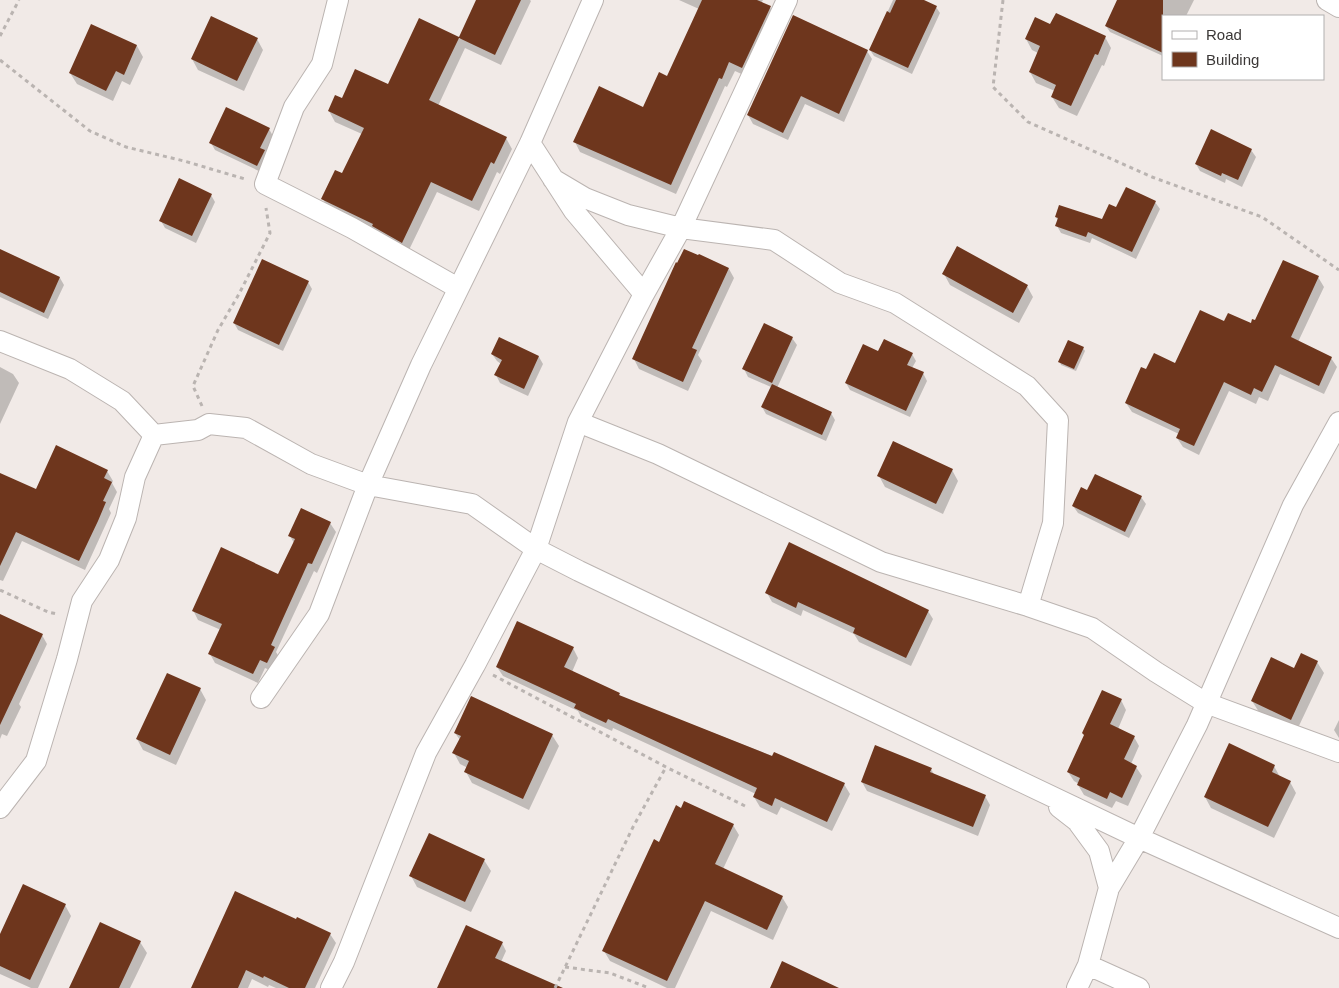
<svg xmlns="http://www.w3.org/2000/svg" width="1339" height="988" font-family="Arial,sans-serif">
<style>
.shadow{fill:#0003}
.building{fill:#6e361d}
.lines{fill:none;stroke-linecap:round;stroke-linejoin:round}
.street-casing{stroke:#bbb4b1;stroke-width:22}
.path{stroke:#bab4b1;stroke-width:3;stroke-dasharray:4 4;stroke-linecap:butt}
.street{stroke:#fff;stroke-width:20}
</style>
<rect width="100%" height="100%" fill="#f1eae7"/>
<path class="shadow" d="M478,0H530L531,1L501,65L465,48L438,106L506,138L512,149L500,174L497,172L479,211L437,192L408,252L329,210L323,199L343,175L362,134L335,122L329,111L342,100L388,86L420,20L460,39Z
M679,0H763L761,3L770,7L775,17L748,77L735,71L727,87L725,86L676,194L580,152L575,142L643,108L668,78L699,9Z
M893,0H921L936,7L940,13L912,74L874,56L870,50Z
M1118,0H1194L1186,16H1163V56L1110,32L1106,26Z
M92,26L137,46L143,57L130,85L122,81L113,101L77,84L70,73Z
M1051,26L1105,37L1111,48L1104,66L1102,65L1077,116L1059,108L1052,97L1055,91L1036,83L1030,72L1038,53L1032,50L1026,39Z
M257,39L263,50L244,91L198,70L192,59Z
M867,51L872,59L844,122L805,104L788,140L753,124L748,115Z
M269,129L273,136L265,153L268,158L261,172L215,150L211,143Z
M1251,150L1256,157L1242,187L1226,179L1225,183L1200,171L1196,164Z
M211,195L215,202L196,243L165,228L161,221Z
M1155,202L1160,209L1136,259L1092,238L1090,243L1061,233L1057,226L1058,221L1056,217L1103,221L1117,209Z
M0,250L60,278L64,285L48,319L0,297Z
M729,269L734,278L698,355L702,361L688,391L639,369L634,359Z
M944,274L1027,286L1033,297L1019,323L950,285Z
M1318,277L1324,287L1298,342L1331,358L1337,367L1324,394L1280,374L1268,401L1259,397L1256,404L1229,391L1199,455L1183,447L1177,438L1179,434L1132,412L1126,403L1147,371L1176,364L1225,323L1251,325Z
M308,282L312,289L283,351L238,330L234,323Z
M792,338L797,345L777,388L831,413L835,420L826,441L766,414L762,407L771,387L748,377L744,369Z
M500,339L539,357L543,364L528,396L500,383L496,375L501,364L497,361L492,354Z
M1083,348L1085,351L1076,371L1061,365L1060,362Z
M879,353L912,354L916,361L912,368L923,373L927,381L910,417L850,390L846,383Z
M0,367L13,374L19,383L0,424Z
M952,470L958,481L943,514L885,487L879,476Z
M107,471L113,481L112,483L117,492L109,509L111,513L85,570L22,541L3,581L0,580V474L36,491Z
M1141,497L1146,504L1129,538L1078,513L1073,506Z
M330,523L336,532L317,573L314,571L276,652L279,657L272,671L265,668L258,683L215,663L210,654L221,630L198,620L193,610L279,576L294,543L290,536Z
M767,593L928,611L933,619L911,666L859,642L854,634L803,610L801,616L772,602Z
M0,615L42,635L47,644L19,704L21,707L7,736L2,734L0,739Z
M573,648L578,658L572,672L619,694L621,697L844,784L850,794L832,831L781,807L777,815L760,807L754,797L756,794L613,728L612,731L581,717L578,711L503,676L497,667Z
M1317,662L1324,673L1297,730L1259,712L1252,701Z
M200,689L206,700L176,765L143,750L137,739Z
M1121,700L1126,710L1118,729L1134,737L1139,746L1131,764L1136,767L1142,776L1128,806L1116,801L1112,808L1084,795L1078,785L1079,784L1074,781L1068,772L1085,736Z
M1339,720V738L1334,730Z
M455,733L552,735L559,746L529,810L472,783L466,772L468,768L460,764L454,753L460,740Z
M1274,766L1280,777L1290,782L1296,793L1274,838L1211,808L1205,797Z
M931,769L935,776L985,796L990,805L978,836L867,791L862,782Z
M733,825L739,835L723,869L782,897L788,907L773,940L711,911L675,988H667L610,961L604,951L660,844Z
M484,860L491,871L471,912L417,887L411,876Z
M65,905L71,916L38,988H31L0,974V937Z
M297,921L330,934L336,943L315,988H276L269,985L268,987L252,979L248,988H192Z
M140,942L147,953L130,988H71Z
M502,943L506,951L501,962L538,988H439Z"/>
<path class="building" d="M476,0H521L495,55L459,38L429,100L507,137L494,164L491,162L472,201L431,182L402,243L372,226L373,224L321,199L335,170L342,173L364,128L328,111L335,95L342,98L355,69L388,84L419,18L459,37Z
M702,0H757L771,6L742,68L729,62L722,79L719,78L671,185L573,142L599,86L643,107L659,72L667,76Z
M896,0H924L937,6L908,68L869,50L887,11L890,13Z
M1117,0H1163V53L1105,26Z
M1056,13L1106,36L1098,55L1095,54L1071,106L1051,97L1056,85L1029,72L1040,46L1025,39L1035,17L1050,24Z
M793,15L868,50L839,114L801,96L783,133L747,115Z
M211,16L258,38L237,81L191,59Z
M91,24L137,45L124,75L116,71L106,91L69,73Z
M226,107L270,128L260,148L265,150L257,166L209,143Z
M1211,129L1252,149L1238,180L1222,173L1221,176L1195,164Z
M179,178L212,194L192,236L159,221Z
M1126,187L1156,201L1132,252L1088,232L1086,237L1055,226L1058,218L1055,217L1059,205L1102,219L1109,204L1116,207Z
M957,246L1028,285L1013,313L942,274Z
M0,249L60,277L44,313L0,292Z
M684,249L698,255L699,254L729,268L692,348L697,350L683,382L632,359L676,262L677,263Z
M262,259L309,281L279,345L233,323Z
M1283,260L1319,276L1291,337L1332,357L1319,386L1275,365L1262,392L1254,388L1251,395L1224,382L1194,446L1176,438L1180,429L1125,403L1141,367L1146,369L1154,353L1175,363L1200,310L1224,321L1228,313L1251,323L1252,319L1255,320Z
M764,323L793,337L772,383L742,369Z
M499,337L539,356L524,389L494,375L502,360L491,354Z
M884,339L913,353L907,365L924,372L906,411L845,383L863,344L878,351Z
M1068,340L1084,347L1074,369L1058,362Z
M772,384L832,412L822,435L761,407Z
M893,441L953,469L936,504L877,476Z
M56,445L108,470L104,478L112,482L103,501L106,502L98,521L79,561L16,532L0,566V473L36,489Z
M1095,474L1142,496L1125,532L1072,506L1081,487L1087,490Z
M301,508L331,522L312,564L308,563L271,645L275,647L267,663L260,660L253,674L208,654L222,624L192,611L221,547L278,574L295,539L288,536Z
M789,542L929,610L906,658L853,633L855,628L798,602L796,608L765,593Z
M0,614L43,634L0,725Z
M517,621L574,647L564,667L620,693L619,695L772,756L774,752L845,783L827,822L775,798L772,806L753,797L757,788L608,719L606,723L574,708L576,704L496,667Z
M1301,653L1318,661L1291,720L1251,701L1271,657L1294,668Z
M167,673L201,688L170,755L136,739Z
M1102,690L1122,699L1110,724L1135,736L1124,759L1137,766L1122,798L1110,792L1107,799L1077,785L1080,778L1067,772L1084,735L1082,733Z
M471,696L553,734L523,799L464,772L469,761L452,753L461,736L454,733Z
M1229,743L1275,765L1272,772L1291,781L1268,827L1204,797Z
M875,745L932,768L930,772L986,795L973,827L861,782Z
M684,801L734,824L715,864L783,896L767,930L705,901L667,981L602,951L654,839L659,842L676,805L681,808Z
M429,833L485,859L465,902L409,876Z
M23,884L66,904L30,980L0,966V934Z
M235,891L296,919L297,917L331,933L305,988H289L264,976L263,978L246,970L238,988H191Z
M100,922L141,941L119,988H69Z
M466,925L503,942L495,958L563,988H437Z
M782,961L839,988H770Z"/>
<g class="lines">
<g class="street-casing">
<path id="street" d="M338,0L322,64L294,107L265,184L352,228L458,288
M1327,0L1339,7
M530,143L574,211L644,294
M553,179L585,198L628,215L681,228L774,240L840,283L895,303L1027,386L1058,420L1053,523L1028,606
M0,341L70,369L122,401L154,435L198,430L209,424L246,428L311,464L368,485L472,504L536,549L579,571L1139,838L1339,928
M578,422L658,454L881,562L1028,606L1092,628L1156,672L1206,703L1339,752
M261,698L319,614L368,485L421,365L530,143L593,0
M1059,807L1077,821L1099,851L1109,888
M0,808L36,761L67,659L82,601L109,560L126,518L135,477L154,435
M1088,965L1139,988
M331,988L344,962L426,753L475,665L536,549L578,422L644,294L681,228L787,0
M1077,988L1088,965L1109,888L1139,838L1197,725L1293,505L1339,422"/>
</g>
<path class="path" d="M1003,0L993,87L1028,122L1152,177L1262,217L1339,270
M0,36L19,0
M0,60L90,131L126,147L184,161L245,179
M202,406L193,386L218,330L239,294L270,233L266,208
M0,590L48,612L57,614
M493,675L666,767L745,806
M565,967L610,973L649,988
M555,988L633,827L666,767"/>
<use href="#street" class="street"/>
</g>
<rect x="1162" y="15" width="162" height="65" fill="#ffffff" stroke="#b1afaf"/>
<rect x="1172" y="31" width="25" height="8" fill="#ffffff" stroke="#b1afaf"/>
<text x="1206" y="40" font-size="15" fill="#3b3837">Road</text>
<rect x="1172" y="52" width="25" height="15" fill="#6e361d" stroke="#b1afaf"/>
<text x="1206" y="65" font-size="15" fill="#3b3837">Building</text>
</svg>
